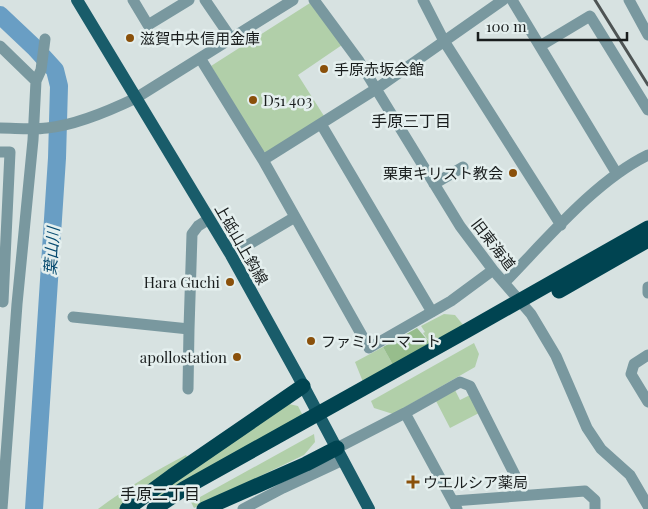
<svg xmlns="http://www.w3.org/2000/svg" width="648" height="509" font-family="'Playfair Display','Noto Sans JP',serif">
<style>
.green{fill:#b1cfa9}
.forest{fill:#97bd8c}
.lines{fill:none;stroke-linecap:round;stroke-linejoin:round}
.river{stroke:#699ec4;stroke-width:18}
.minor{stroke:#79989f;stroke-width:11}
.major{stroke:#195c6a;stroke-width:12}
.highway{stroke:#004451;stroke-width:15}
.rail{stroke:#4e5454;stroke-width:3}
.poi-dot{fill:#8a500a;stroke:#e4efee;stroke-width:2}
.labels{text-anchor:middle;dominant-baseline:central;stroke-width:5;stroke-linejoin:round;paint-order:stroke}
.poi-label{font-size:15px;fill:#191d1d;stroke:#e4efee;text-anchor:start}
.street-label{font-size:15px;fill:#191d1d;stroke:#e4efee}
.neighbourhood-label{font-size:16px;fill:#191d1d;stroke:#e4efee}
.water-label{font-size:16px;font-style:italic;fill:#054a6f;stroke:#e4efee}
</style>
<rect width="100%" height="100%" fill="#d7e2e1"/>
<path class="green" d="M310,3L342,45L298,75L324,116L267,153L263,151L211,66Z
M444,314L455,315L464,326L430,343L423,333L425,332L421,326Z
M474,343L479,354L475,367L393,414L374,408L371,401Z
M383,347L393,365L363,382L355,362Z
M455,390L460,400L470,395L479,413L450,428L436,401Z
M289,404L298,406L303,416L158,501L155,495Z
M314,434L315,442L304,455L194,508L191,502Z
M186,455L188,458L119,509H98C126,488 155,471 186,455Z"/>
<path class="forest" d="M417,328L430,343L393,365L383,347Z"/>
<g class="lines">
<path class="river" d="M0,15L35,48L55,70L59,86L57,158L34,509"/>
<path class="minor" d="M133,0L148,25L189,0
M205,0L231,38
M314,0L359,61L460,226L493,270L531,314L556,356L587,428L601,449L630,475L648,506
M423,0L444,41L561,225
M512,0L617,174
M629,0L648,35
M0,46L36,81
M540,46L590,16L648,110
M200,58L263,160L369,348L451,301L493,270
M321,124L432,312
M0,128C15,128 32,130 47,128C77,125 109,111 136,98L293,0
M0,152H10L3,302
M263,160L376,89L503,0
M434,184L463,167
M231,255L295,217
M505,282C546,240 596,180 648,155
M648,287V293
M73,317L189,329L192,234L198,226L209,219
M648,355L634,364L631,374L648,402
M188,389L189,329
M405,413L457,509
M337,448L405,413L460,382L470,386L525,495
M453,501L585,491L595,500V509
M2,509L17,304L33,140L36,81L41,70L45,39
M243,509L283,488L343,460"/>
<path class="major" d="M77,0L231,255L297,374L369,509"/>
<path class="highway" d="M559,291L648,240
M127,509L172,476L303,386
M154,509L185,488L468,330L648,228
M204,509L306,464L337,448"/>
<path class="rail" d="M595,0L648,85"/>
</g>
<g class="poi-dot">
<circle cx="130" cy="38" r="5"/>
<circle cx="324" cy="69" r="5"/>
<circle cx="253" cy="100" r="5"/>
<circle cx="513" cy="173" r="5"/>
<circle cx="230" cy="282" r="5"/>
<circle cx="311" cy="341" r="5"/>
<circle cx="237" cy="357" r="5"/>
<path d="M410.5 474.5h5v5h5v5h-5v5h-5v-5h-5v-5h5z"/>
</g>
<g class="labels">
<g class="poi-label">
<text x="140" y="38">滋賀中央信用金庫</text>
<text x="334" y="69">手原赤坂会館</text>
<text x="263" y="100">D51 403</text>
<text x="503" y="173" text-anchor="end">栗東キリスト教会</text>
<text x="220" y="282" text-anchor="end">Hara Guchi</text>
<text x="321" y="341">ファミリーマート</text>
<text x="227" y="357" text-anchor="end">apollostation</text>
<text x="423" y="482">ウエルシア薬局</text>
</g>
<g class="street-label">
<text transform="translate(242 244) rotate(60)">上砥山上鈎線</text>
<text transform="translate(494 244) rotate(52)">旧東海道</text>
</g>
<g class="neighbourhood-label">
<text x="411" y="120">手原三丁目</text>
<text x="160" y="493">手原二丁目</text>
</g>
<g class="water-label">
<text transform="translate(51 251) rotate(-86)">葉山川</text>
</g>
</g>
<path d="M478 32v8h149v-8" fill="none" stroke="#191d1d" stroke-width="2.5"/>
<text x="486" y="32" font-size="15" fill="#191d1d" stroke="#e4efee" stroke-width="4" paint-order="stroke">100 m</text>
</svg>
